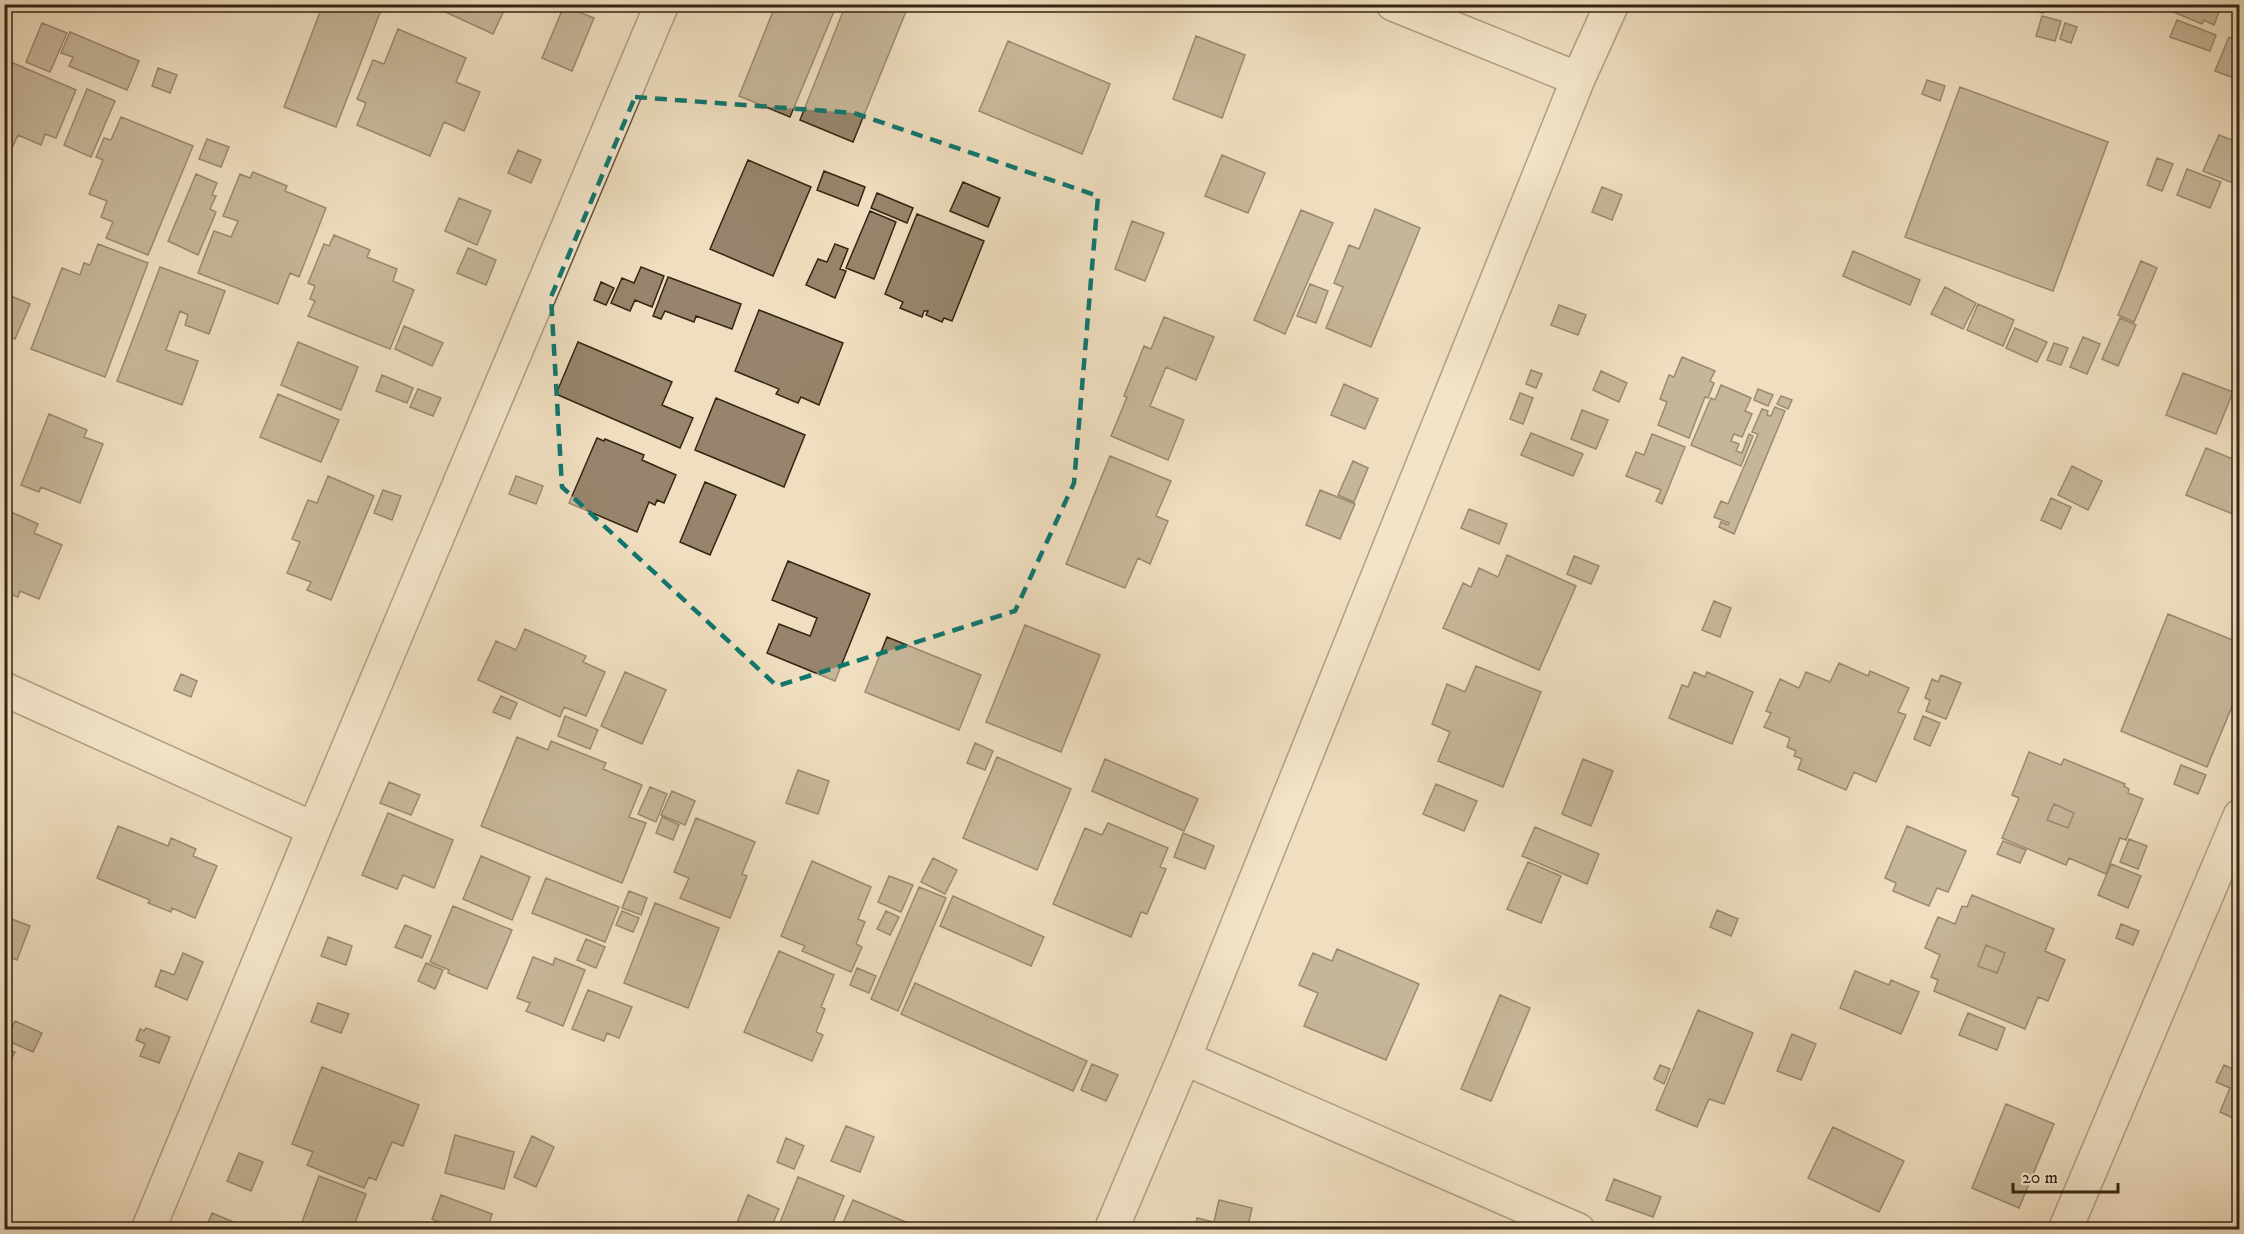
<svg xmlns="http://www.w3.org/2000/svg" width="2244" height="1234" font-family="'IM FELL DW Pica',serif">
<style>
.building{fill:#96856c;stroke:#352513;stroke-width:1.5;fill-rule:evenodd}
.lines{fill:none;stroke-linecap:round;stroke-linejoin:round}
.street-casing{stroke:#64533e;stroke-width:36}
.street{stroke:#f5ead5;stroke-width:33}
.marked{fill:none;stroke:#0f766e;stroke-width:4.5;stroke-dasharray:12 8;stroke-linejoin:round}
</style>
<rect width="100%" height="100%" fill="#efdebf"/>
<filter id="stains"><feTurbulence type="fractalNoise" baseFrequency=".00333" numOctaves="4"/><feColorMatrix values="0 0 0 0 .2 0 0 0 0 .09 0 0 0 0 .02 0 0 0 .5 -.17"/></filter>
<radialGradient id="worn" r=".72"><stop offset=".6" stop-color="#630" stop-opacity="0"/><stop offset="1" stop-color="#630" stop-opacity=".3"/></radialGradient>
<path class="building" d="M4,4H14L9,16L4,14Z
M27,4H42L39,12L26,7Z
M323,4L383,5L336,127L284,107Z
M428,4H507L493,34Z
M776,4H837L790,117L739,96Z
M846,4H909L853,142L800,120Z
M2021,4H2045L2043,13L2020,7Z
M2171,4H2222L2214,25L2204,20L2202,24L2169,10Z
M564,6L594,18L572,71L542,58Z
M2042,16L2061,21L2055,41L2036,36Z
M2177,20L2216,35L2210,51L2170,37Z
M42,23L67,33L50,72L26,62Z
M2065,23L2077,27L2071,43L2060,39Z
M398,29L466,58L456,82L480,92L464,131L444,122L430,156L357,125L366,103L357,99L373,60L384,64Z
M70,32L139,61L127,90L69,66L73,57L61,53Z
M1196,36L1245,55L1222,118L1173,99Z
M2229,37L2240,41V64L2234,78L2215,71Z
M1008,41L1110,84L1082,154L979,111Z
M4,59L76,90L56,138L45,134L41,145L18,135L11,150L4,147Z
M158,68L177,75L170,93L152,86Z
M1927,80L1945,86L1940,101L1922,94Z
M1960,87L2108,142L2053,291L1905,237Z
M87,89L115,101L91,157L64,145Z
M121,117L193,146L148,255L106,238L113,222L101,217L107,201L89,194L103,160L96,157L104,138L111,140Z
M2219,135L2240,143V186L2203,171Z
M207,139L229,147L221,167L199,159Z
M518,150L541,160L531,183L508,173Z
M1222,155L1265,173L1248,213L1205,196Z
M2157,158L2173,164L2162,191L2147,185Z
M748,160L811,187L773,276L710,249Z
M2187,169L2221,182L2210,208L2177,195Z
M824,171L865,187L858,206L817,190Z
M253,172L287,186L285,191L326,208L299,277L290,273L278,304L198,273L214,231L231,237L238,221L223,216L240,174L250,178Z
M196,174L217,183L212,195L216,196L210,209L216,212L198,255L168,241Z
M963,182L1000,198L988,227L950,211Z
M1602,187L1622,195L1612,220L1592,212Z
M877,193L913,208L907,223L871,208Z
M459,198L491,211L477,245L445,231Z
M1375,209L1420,228L1371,347L1326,328L1343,287L1334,283L1349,245L1359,249Z
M1301,210L1333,223L1285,334L1254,320Z
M870,211L896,222L874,279L846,268Z
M917,214L984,241L952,321L944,318L942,322L926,315L928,311H924L922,317L900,308L903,302L885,294Z
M1132,221L1164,233L1145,281L1115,269Z
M334,235L370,250L367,257L397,269L393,281L414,290L390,349L308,316L315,301L310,299L315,286L308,283L324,244L329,246Z
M98,244L148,263L105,377L31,349L62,268L80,275L84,263L90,265Z
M835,244L848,249L840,269L846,271L835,298L806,285L818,259L827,262Z
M468,248L496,260L486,285L457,273Z
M1853,251L1920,280L1910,305L1843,276Z
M2141,261L2157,268L2134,322L2118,315Z
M160,267L225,291L209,334L185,325L188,315L180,311L166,350L198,361L182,405L117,381Z
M641,267L664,276L652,307L635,300L630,311L611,303L622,278L634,283Z
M668,277L741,304L732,329L696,316L694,322L665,311L661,319L653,316Z
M601,282L614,288L606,305L594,300Z
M1310,284L1328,291L1316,323L1297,316Z
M1945,287L1976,303L1963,329L1931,314Z
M4,293L30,304L15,339L4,334Z
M1978,304L2014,320L2003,346L1967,330Z
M1559,305L1586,315L1578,335L1551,325Z
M759,310L843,343L819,405L801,397L798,403L776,394L779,389L735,371Z
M1164,317L1214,337L1196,380L1166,367L1150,406L1184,420L1168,460L1111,436L1127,397L1124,396L1144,346L1151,349Z
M2120,318L2136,325L2118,366L2102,359Z
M404,326L443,343L432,366L395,349Z
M2015,328L2047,342L2037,362L2006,348Z
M2083,337L2100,344L2087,374L2070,367Z
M298,342L358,367L341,410L281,385Z
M578,342L672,382L662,405L693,418L680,448L556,394Z
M2054,343L2068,348L2061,365L2047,360Z
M1682,357L1715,371L1710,381L1714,383L1708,398L1705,397L1689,438L1658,425L1667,402L1660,399L1669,375L1674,377Z
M1531,370L1542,374L1536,388L1526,384Z
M1601,371L1627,383L1619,402L1593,390Z
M2183,373L2233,392L2216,434L2166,415Z
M382,375L413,388L407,403L376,391Z
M1344,384L1378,399L1365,429L1331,415Z
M1721,385L1751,398L1745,411L1752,414L1742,437L1734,434L1731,441L1739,444L1736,451L1742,453L1749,434L1753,436L1741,466L1691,445L1711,398L1715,400Z
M418,389L441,398L433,416L410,407Z
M1758,389L1773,395L1768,406L1754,400Z
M1520,393L1533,398L1523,424L1510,419Z
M278,394L339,420L321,462L260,437Z
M1781,396L1792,400L1788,409L1777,404Z
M716,398L805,435L784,487L695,450Z
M1775,407L1785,411L1734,534L1719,527L1721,522L1728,525L1729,523L1714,517L1721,501L1728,504L1758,434L1752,432L1762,409L1768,411L1767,415L1771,416Z
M1582,410L1608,420L1596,449L1571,439Z
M49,414L87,430L84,437L103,444L80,503L41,487L39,492L21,485Z
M1531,433L1583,454L1573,476L1521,455Z
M1652,434L1685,447L1662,504L1656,501L1661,490L1626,476L1636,452L1644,455Z
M597,438L604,441L605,439L644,455L642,460L676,475L664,503L657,500L655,505L649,502L637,532L569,503Z
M2206,448L2240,462V517L2186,495Z
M1110,456L1171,481L1156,516L1168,521L1150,564L1138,558L1125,588L1066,564Z
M1353,461L1368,468L1354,502L1338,495Z
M2072,466L2102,481L2088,510L2058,495Z
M328,476L374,496L331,600L307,590L311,582L287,573L300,542L292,539L308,500L317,503Z
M516,476L543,486L536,504L509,494Z
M705,482L736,495L710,555L680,542Z
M383,490L401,496L392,520L374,513Z
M1320,490L1355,504L1340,539L1306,525Z
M2051,498L2071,507L2061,529L2041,520Z
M1469,509L1507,524L1499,544L1461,528Z
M11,512L38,524L34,533L62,545L39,599L20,591L18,597L4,592V527Z
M1507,555L1576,586L1539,670L1443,628L1463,583L1471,587L1479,568L1498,577Z
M1574,556L1599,566L1591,584L1567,574Z
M788,561L870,594L835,681L767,653L779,624L810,636L817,618L772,600Z
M1714,601L1731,608L1720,637L1702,630Z
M2168,614L2240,643V687L2207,767L2121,731Z
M1025,625L1100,655L1061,752L986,722Z
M525,629L586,656L583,662L605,672L586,716L564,707L560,717L478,680L496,641L516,650Z
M887,637L981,675L959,730L865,692Z
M1839,663L1868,676L1870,671L1909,688L1898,712L1906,715L1876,782L1854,772L1846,790L1798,769L1802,759L1794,756L1796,751L1787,747L1790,738L1764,727L1771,713L1766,711L1780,679L1799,688L1806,672L1830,682Z
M1476,666L1541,692L1503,787L1438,761L1450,732L1432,724L1447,684L1465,692Z
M625,672L666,690L642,744L601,726Z
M1694,672L1705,677L1707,672L1753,692L1732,744L1669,718L1682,685L1688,687Z
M181,674L197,681L191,697L174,690Z
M1941,675L1961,683L1946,719L1926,711L1930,700L1925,698L1932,679L1938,682Z
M501,696L517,703L510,719L493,712Z
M565,716L598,730L590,749L558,736Z
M1923,716L1940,723L1930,746L1914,739Z
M517,737L548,750L551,741L606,763L603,769L642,785L629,817L646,823L622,883L481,826Z
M975,743L993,751L985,770L967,763Z
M2029,752L2061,765L2064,759L2125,784L2124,786L2129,789L2128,793L2143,799L2126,840L2120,838L2106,874L2069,858L2066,865L2002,838L2019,798L2012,795ZM2054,804L2074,813L2068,828L2047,820Z
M997,757L1071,789L1037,870L963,838Z
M1105,759L1198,799L1184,831L1092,791Z
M1583,759L1613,771L1591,826L1562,814Z
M2181,765L2206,775L2198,794L2174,784Z
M798,770L829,781L818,814L786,803Z
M389,782L420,795L411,815L380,803Z
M1436,784L1477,801L1464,831L1423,814Z
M650,787L667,794L656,822L638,814Z
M672,791L695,801L685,825L661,815Z
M2054,804L2074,813L2068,828L2047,820Z
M388,813L453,840L434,888L403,875L397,889L362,875Z
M662,817L679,825L673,840L656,833Z
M696,818L755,842L742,874L747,876L730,918L680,898L689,878L674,872Z
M1108,823L1168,848L1160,867L1166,869L1147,914L1141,912L1131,937L1053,904L1085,828L1102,835Z
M118,826L168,846L171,838L196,849L193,856L217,866L195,918L172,908L171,912L148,903L150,900L97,878Z
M1907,826L1966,851L1948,892L1937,888L1929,906L1893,891L1896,883L1885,878Z
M1535,827L1599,854L1587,884L1522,856Z
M1183,833L1214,846L1205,869L1174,857Z
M2129,839L2147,846L2138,869L2120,862Z
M2003,841L2026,850L2020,863L1997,854Z
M481,856L530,877L512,920L463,899Z
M933,858L957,870L945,894L921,882Z
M812,861L871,887L858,919L865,922L856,944L862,947L851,972L802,951L805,946L781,936Z
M1528,862L1561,876L1541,923L1507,909Z
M2111,864L2141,876L2128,908L2098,895Z
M889,876L913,885L901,912L878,902Z
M546,878L619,907L605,942L532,913Z
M919,887L946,898L898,1011L871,999Z
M629,891L647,898L641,915L622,908Z
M1972,895L2054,929L2045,951L2065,960L2048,1001L2038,997L2025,1029L1934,991L1938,980L1931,977L1940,955L1925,948L1938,917L1955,924L1962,906L1967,907ZM1986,945L2005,953L1997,973L1978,966Z
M953,896L1044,937L1031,966L940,926Z
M655,903L719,928L688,1008L624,983Z
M453,906L512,930L487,989L448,973L449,970L430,962Z
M1717,910L1738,919L1731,936L1710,927Z
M622,911L639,918L633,932L616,925Z
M886,911L899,917L890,935L877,929Z
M9,918L30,926L17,960L4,955V929Z
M2121,924L2139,931L2133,945L2116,938Z
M405,925L431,936L422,958L395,947Z
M328,937L352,946L346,965L321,956Z
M586,939L605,947L596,968L577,960Z
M1986,945L2005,953L1997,973L1978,966Z
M1337,949L1419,984L1386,1060L1304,1026L1318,993L1299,985L1313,953L1332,961Z
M779,951L834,975L821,1007L825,1009L816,1032L823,1035L812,1061L744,1032Z
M183,953L203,962L187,1000L155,986L161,970L174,975Z
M533,957L553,965L555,958L585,970L563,1026L526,1011L530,1003L517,998Z
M426,963L443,970L435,989L418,981Z
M2240,966V987L2232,984Z
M857,968L876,976L869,993L850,985Z
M1855,971L1889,985L1891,980L1919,992L1901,1034L1840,1008Z
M915,983L1087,1061L1073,1091L901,1014Z
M588,990L632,1007L619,1038L607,1033L604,1041L572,1029Z
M1500,995L1530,1008L1491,1101L1461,1089Z
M318,1003L349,1014L341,1033L311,1022Z
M1698,1010L1753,1033L1724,1104L1709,1099L1697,1127L1656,1110Z
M1968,1013L2005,1028L1997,1050L1959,1035Z
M15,1021L42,1033L33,1052L6,1040Z
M146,1028L170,1037L159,1063L140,1056L145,1044L136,1040L140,1029L144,1031Z
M1792,1034L1816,1044L1801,1080L1777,1071Z
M4,1047L15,1052L6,1069H4Z
M2240,1061V1121L2220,1112L2230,1088L2216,1082L2224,1065L2235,1070Z
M1092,1064L1118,1075L1106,1101L1081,1090Z
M1660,1065L1670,1069L1664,1084L1654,1079Z
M322,1067L419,1105L403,1146L392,1142L376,1180L369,1177L364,1188L307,1165L313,1152L292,1144Z
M2006,1104L2054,1124L2019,1208L1972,1188Z
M846,1126L874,1137L860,1172L831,1161Z
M1833,1127L1904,1161L1879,1212L1808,1178Z
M455,1135L514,1152L504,1189L445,1173Z
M532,1136L554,1147L536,1187L514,1177Z
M786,1138L804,1146L794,1169L777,1162Z
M239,1153L263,1162L251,1191L227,1181Z
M319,1176L366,1194L352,1230H299Z
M798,1177L844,1196L830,1230H777Z
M1614,1179L1661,1197L1653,1217L1606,1200Z
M441,1195L492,1214L487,1230H460L432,1219Z
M748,1195L779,1209L770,1230H734Z
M853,1200L913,1225L912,1230H840Z
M1219,1200L1252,1208L1247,1230H1194L1197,1218L1214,1222Z
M212,1213L243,1226L242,1230H205Z"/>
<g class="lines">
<g class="street-casing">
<path id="street" d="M1393,4L1578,79
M4,689L314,829
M1184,1058L1578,1230
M148,1230L314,829L662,4
M1111,1230L1184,1058L1578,79L1612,4
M2065,1230L2240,816"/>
</g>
<use href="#street" class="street"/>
</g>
<path d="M0 0H2244V1234H0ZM635,97L854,113L1098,196L1074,483L1015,611L777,686L562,487L551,297Z" fill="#efdebf" fill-opacity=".55" fill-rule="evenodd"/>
<path class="marked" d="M635,97L854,113L1098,196L1074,483L1015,611L777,686L562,487L551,297Z"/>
<rect width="2244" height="1234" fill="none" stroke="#efdebf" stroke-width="24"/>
<rect x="6" y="6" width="2232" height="1222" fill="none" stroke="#352513" stroke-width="3"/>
<rect x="12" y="12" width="2220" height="1210" fill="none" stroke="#352513" stroke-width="1.5"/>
<path d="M2013 1183v9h105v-9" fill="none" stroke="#352513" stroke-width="3"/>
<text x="2022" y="1183" font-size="18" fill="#352513" stroke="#f5ead5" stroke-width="4.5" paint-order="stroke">20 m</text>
<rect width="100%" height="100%" filter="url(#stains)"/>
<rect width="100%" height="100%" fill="url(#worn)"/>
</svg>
